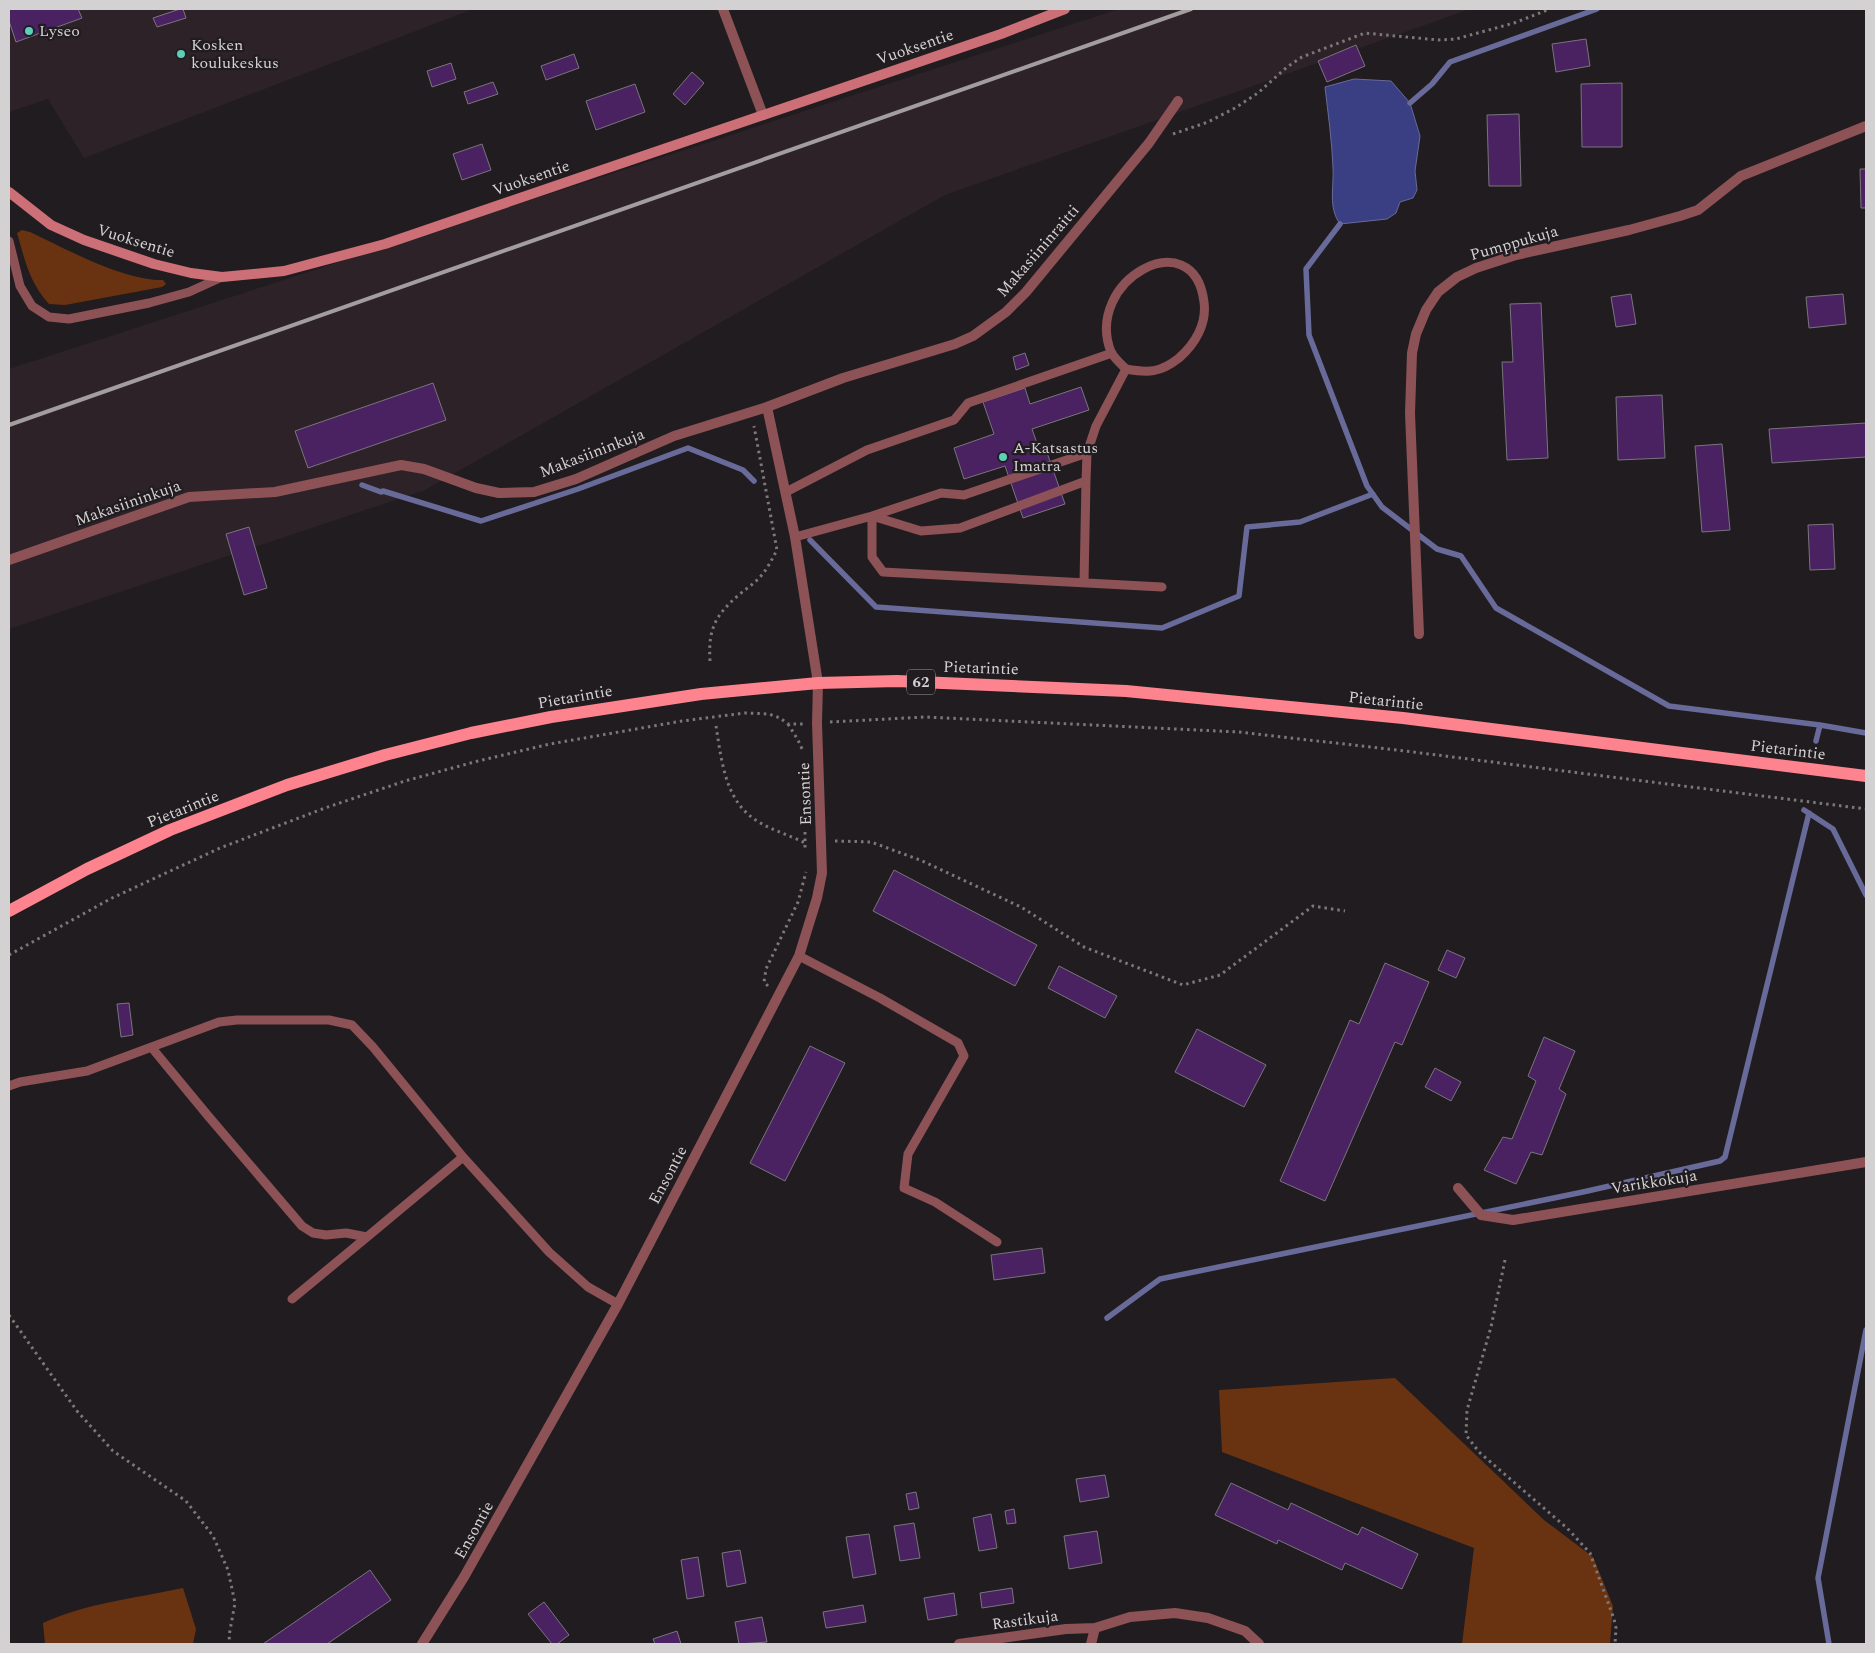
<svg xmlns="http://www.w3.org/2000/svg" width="1875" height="1653" font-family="Spectral,serif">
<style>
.built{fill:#2d2228}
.green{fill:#693311}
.water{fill:#3a3e82;stroke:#686a9a}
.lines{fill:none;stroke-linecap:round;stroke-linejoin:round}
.stream{stroke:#686a9a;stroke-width:5.5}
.building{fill:#4a2262;stroke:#78757b}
.path{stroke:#7c787a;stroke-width:3;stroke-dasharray:2.5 4;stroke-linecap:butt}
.lane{stroke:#8c5256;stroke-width:9}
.street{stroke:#8c5256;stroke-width:10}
.secondary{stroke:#cc6f76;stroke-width:10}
.primary{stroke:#fd848e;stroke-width:12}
.rail{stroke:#a29ea0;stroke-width:4}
.poi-dot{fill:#5dceb9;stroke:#211c1f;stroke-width:2}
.labels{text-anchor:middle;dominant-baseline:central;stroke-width:4.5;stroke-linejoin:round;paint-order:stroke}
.shield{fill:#211c1f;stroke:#9e9b9d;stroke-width:1}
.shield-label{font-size:15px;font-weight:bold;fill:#d4d1d3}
.poi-label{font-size:16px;fill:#d4d1d3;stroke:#211c1f;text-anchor:start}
.street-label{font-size:16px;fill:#d4d1d3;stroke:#211c1f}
</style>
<rect width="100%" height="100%" fill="#211c1f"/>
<path class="built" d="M9,9H473L84,158L48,99L9,112Z
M1119,9H1470L945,195L425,490L9,629V369Z"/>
<path class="green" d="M22,230L30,232C66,249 124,281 163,280L166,284L162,287L65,305L49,304C29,282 25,260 17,233Z
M1395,1378L1544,1520L1593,1557L1613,1606L1610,1644H1462L1474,1548L1222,1452L1219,1390Z
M183,1588L196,1629L193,1644H45L43,1623C86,1603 137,1598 183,1588Z"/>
<path class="water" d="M1354,79L1391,81L1410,103L1420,136L1415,171L1417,190L1413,198L1400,202L1396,213L1387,219L1340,224C1328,207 1334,188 1333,168C1332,141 1328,113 1325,87Z"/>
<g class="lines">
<path class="stream" d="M1410,103L1432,84L1450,62L1597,9
M1340,224L1306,269L1309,335L1367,486L1382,507L1437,549L1461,556L1496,608L1669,706L1820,725L1866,733
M362,485L381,492L383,491L481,521L578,489L688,448L743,470L754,481
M810,540L876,607L1162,628L1239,596L1247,527L1300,522L1373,494
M1816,741L1820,725
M1804,810L1833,829L1866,895
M1107,1318L1160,1279L1583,1192L1720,1161L1725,1157L1809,813
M1829,1644L1818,1578L1866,1330"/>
</g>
<path class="building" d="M9,9H78L82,18L16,42L9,21Z
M180,9H183L186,18L157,27L153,18Z
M1586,39L1590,66L1556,72L1552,44Z
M1356,45L1365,66L1327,82L1318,61Z
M574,54L579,68L546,80L541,66Z
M451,63L456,79L432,87L427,71Z
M692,72L704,83L685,105L673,94Z
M493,82L498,94L468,104L464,92Z
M1622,83V147H1582L1581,84Z
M635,84L645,112L596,130L586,101Z
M1519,114L1521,186H1489L1487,115Z
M482,144L491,170L462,180L453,154Z
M1860,169H1866V208H1861Z
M1631,294L1636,324L1616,327L1611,297Z
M1843,294L1846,324L1809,328L1806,297Z
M1541,303L1548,458L1507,460L1502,362H1513L1510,304Z
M1025,353L1029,365L1016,370L1013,357Z
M433,383L446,420L308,468L295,431Z
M1081,387L1089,410L1032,429L1039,449L1045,447L1065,504L1023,518L1005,466L964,479L954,448L994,434L983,402L1025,388L1030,404Z
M1662,395L1665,458L1618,460L1616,397Z
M1866,423V457L1772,463L1769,429Z
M1722,444L1730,530L1702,532L1695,446Z
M1833,524L1835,569L1810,570L1808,525Z
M249,527L267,588L244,595L226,534Z
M894,870L1037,945L1015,986L873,911Z
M1447,950L1465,958L1456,978L1438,970Z
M1385,963L1429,982L1402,1045L1395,1042L1325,1201L1280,1181L1350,1020L1359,1024Z
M1059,966L1117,996L1105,1018L1048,988Z
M129,1003L133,1035L121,1037L117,1004Z
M1197,1029L1266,1065L1244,1107L1175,1072Z
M1544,1037L1575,1051L1559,1089L1566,1094L1542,1155L1531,1152L1516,1184L1484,1170L1503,1137L1512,1139L1536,1081L1528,1076Z
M810,1046L845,1063L785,1181L750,1163Z
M1435,1068L1461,1082L1451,1101L1425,1087Z
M1042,1248L1045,1273L994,1280L991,1255Z
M1105,1475L1109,1497L1080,1502L1076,1479Z
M1231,1483L1288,1510L1291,1503L1358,1535L1362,1527L1418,1554L1402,1589L1345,1563L1342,1570L1278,1540L1277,1544L1215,1515Z
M916,1492L919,1508L909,1510L906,1494Z
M1014,1509L1016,1523L1007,1524L1005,1511Z
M991,1514L997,1548L979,1551L973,1518Z
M914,1523L920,1558L900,1561L894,1526Z
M1097,1531L1102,1563L1069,1569L1064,1536Z
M869,1534L876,1574L853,1578L846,1537Z
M740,1550L746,1583L727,1587L722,1553Z
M698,1557L704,1596L687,1599L681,1560Z
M370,1570L391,1600L327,1644H263Z
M1012,1588L1014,1603L982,1608L980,1593Z
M954,1593L957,1615L928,1620L924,1598Z
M544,1602L569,1635L557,1644H552L528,1614Z
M863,1605L866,1622L826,1628L823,1612Z
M762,1617L767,1642L739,1644L735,1622Z
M677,1631L681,1644H655L653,1639Z"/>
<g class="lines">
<path class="path" d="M1173,134L1208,122L1235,108L1258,93L1287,67L1302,57L1365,33L1438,40L1456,39L1514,23L1550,9
M710,661C708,629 715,615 740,594C747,588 755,583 761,576C768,568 772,559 777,550L754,426
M830,722L925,717L1239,732L1405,751L1866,809
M788,724L798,740L803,751
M716,726C721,756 724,794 749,815C764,828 787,834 805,843
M805,832V851
M835,841L871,842L920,860L1021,907L1084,947L1183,985L1220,975L1313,906L1345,911
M9,955L112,898L220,848L325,808L405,781L478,761L550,744L682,721L745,713L769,714L780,718L788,724H803
M768,986L764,982L766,969L798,902L806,872
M1505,1260L1491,1327L1467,1410L1466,1435L1479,1452L1567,1528L1590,1553L1614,1619L1616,1628L1615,1644
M9,1315L77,1411L113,1451L186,1501L213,1536L228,1570L235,1603L229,1636L230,1644"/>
<path class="lane" d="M9,241L20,286L32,306L49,317L69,319L149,303L189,292L222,277
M1087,453L1086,481L960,528L921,531L872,516V557L883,572L1162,587
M786,492L867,450L954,420L968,403L1112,353
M795,537L872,516L941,493L964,495L1087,453L1096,426L1126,369C1148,373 1160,373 1179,358C1195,344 1207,324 1204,302C1194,220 1083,280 1111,352C1114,358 1121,364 1126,369
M1084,583L1086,481
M799,956L880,998L958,1043L964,1056L908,1154L904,1188L935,1202L997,1242
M9,1086L20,1082L87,1071L219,1022L237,1020H329L352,1025L373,1047L463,1157L367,1237L346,1233L326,1235L313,1233L302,1226L209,1117L152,1048
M463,1157L549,1252L588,1287L618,1304
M292,1299L367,1237"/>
<path class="street" d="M723,9L763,115
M767,407L843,378L955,344L973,336L1006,312L1026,292L1149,143L1178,101
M9,560L189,497L275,492L401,465L424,469L476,488L499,493L534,492L576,479L674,436L767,407L795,537L818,683L817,723L822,873L817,898L799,956L618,1304L464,1577L422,1644
M1419,634L1410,413L1412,353L1416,334L1426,310L1438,292L1457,277L1476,268L1516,255L1629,230L1680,216L1698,210L1741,176L1866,126
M1458,1188L1481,1215L1513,1220L1866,1162
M959,1644L1066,1629L1095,1628L1130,1617L1175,1613L1208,1618L1245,1631L1259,1644
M1091,1644L1095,1628"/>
<path class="secondary" d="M9,192L51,225L84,240L154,264L191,273L222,277L284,271L385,244L1001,34L1065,9"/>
<path class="primary" d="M9,911L87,869L170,830L287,785L385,755L471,733L551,717L701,694L818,683L897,681L1126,691L1403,718L1866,776"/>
<path class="rail" d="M9,425L1191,9"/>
</g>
<g class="poi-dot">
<circle cx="29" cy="31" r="5"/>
<circle cx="181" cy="54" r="5"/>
<circle cx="1003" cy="457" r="5"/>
</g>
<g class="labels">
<rect class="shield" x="907" y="669.5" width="28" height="25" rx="4"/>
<g class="shield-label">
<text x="921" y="682">62</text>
</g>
<g class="poi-label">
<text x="39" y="31">Lyseo</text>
<text x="191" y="45">Kosken<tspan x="191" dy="18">koulukeskus</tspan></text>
<text x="1013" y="448">A-Katsastus<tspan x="1013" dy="18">Imatra</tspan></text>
</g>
<g class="street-label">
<text transform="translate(915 47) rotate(-19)">Vuoksentie</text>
<text transform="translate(531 178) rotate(-19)">Vuoksentie</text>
<text transform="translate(136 241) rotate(17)">Vuoksentie</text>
<text transform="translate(1514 243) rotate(-16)">Pumppukuja</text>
<text transform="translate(1038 251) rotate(-49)">Makasiininraitti</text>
<text transform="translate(592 453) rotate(-21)">Makasiininkuja</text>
<text transform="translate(128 503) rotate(-19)">Makasiininkuja</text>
<text transform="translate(981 668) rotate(2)">Pietarintie</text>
<text transform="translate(575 697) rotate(-10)">Pietarintie</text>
<text transform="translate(1386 701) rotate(6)">Pietarintie</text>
<text transform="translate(1788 750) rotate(7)">Pietarintie</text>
<text transform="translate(805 794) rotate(-92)">Ensontie</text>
<text transform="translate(183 809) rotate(-22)">Pietarintie</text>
<text transform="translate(668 1175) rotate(-62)">Ensontie</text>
<text transform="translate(1654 1182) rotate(-9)">Varikkokuja</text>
<text transform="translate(474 1530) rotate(-61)">Ensontie</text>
<text transform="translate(1025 1620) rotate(-8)">Rastikuja</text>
</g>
</g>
<rect width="1875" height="1653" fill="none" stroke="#d4d1d3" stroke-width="20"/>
</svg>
